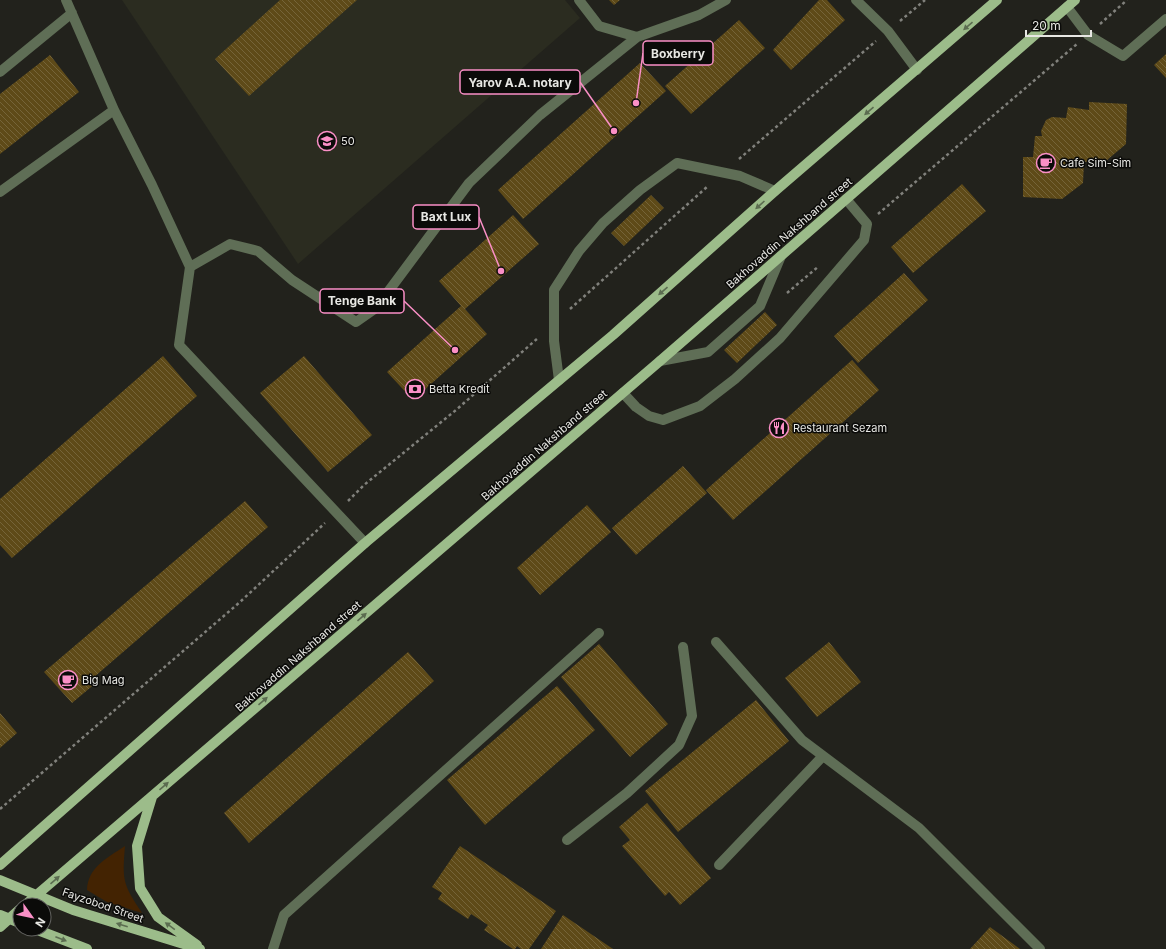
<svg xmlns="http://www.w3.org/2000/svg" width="1166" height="949" font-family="Inter,sans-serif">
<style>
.built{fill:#2b2c20}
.green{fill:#432302}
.building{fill:url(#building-back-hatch)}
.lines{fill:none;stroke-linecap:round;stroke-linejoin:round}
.path{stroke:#81817c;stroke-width:2.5;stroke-dasharray:3 3;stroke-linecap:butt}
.minor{stroke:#5f6e56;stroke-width:10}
.major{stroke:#9cbc8a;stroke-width:10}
.oneway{fill:#5b6c50}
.labels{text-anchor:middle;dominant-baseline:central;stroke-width:3;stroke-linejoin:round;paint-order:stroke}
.poi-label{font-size:11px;fill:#e7e7e3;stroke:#0b0b09;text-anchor:start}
.street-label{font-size:11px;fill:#e7e7e3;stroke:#0b0b09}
.leader{fill:none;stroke:#fa8fc6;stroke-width:1.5}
.callout-dot{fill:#fa8fc6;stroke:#0b0b09;stroke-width:1.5}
.callout{fill:#0b0b09;stroke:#fa8fc6;stroke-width:1.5}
.callout-label{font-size:12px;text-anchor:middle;font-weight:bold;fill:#e7e7e3}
</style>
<defs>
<pattern id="building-back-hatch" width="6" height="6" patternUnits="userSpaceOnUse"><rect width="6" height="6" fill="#5e4a18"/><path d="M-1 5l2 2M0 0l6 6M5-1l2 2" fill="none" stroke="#756439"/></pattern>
</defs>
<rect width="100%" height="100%" fill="#22221c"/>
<path class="built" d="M122,0H565L580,18L298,264Z"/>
<path class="green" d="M125,846C122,881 123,884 142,913L107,902L87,890C88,867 107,858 125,846Z"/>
<path class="building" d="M280,0H357L249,96L215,59Z
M609,0H620L614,5Z
M819,0H827L845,20L791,70L773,50Z
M739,20L765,48L691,114L665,86Z
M1166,54V78L1154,65Z
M50,55L79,92L0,154V94Z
M640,63L666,91L523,219L498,190Z
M1089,102L1127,104L1126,144L1106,161L1084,162L1083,183L1062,199L1023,197V157H1033L1035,136H1042L1041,131L1046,120L1052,117L1066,118L1068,107L1089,110Z
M962,184L986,211L913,273L891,247Z
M651,195L664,208L624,246L611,233Z
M513,215L539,244L465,309L487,334L413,400L387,372L461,306L439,281Z
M904,273L928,300L858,363L834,336Z
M765,312L777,325L737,363L724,350Z
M163,356L197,396L12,558L0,545V499Z
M304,356L372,435L328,472L260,393Z
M852,360L879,390L733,520L706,490Z
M683,466L707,493L636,555L612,528Z
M245,501L268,527L93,678L97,682L72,703L44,672Z
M587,505L611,532L540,595L517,568Z
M829,642L861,682L817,717L785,678Z
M599,644L668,724L630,757L561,677Z
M408,652L434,681L249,843L224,813Z
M557,686L595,730L485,825L447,780Z
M756,700L789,741L678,832L645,791Z
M0,713L17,733L0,748Z
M647,803L711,878L680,905L669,892L665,896L622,846L630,840L619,827Z
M460,846L556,911L529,949H521L517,946L515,949H513L484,930L488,925L471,914L468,919L438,899L442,893L432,887Z
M563,915L613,949H541Z
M990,927L1020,949H970Z"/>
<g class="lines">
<path class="path" d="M900,21L925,0
M1100,24L1127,0
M739,159L876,41
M878,214L1077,44
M787,293L819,266
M570,309L708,186
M348,501L364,485L456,410L538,338
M0,809L240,602L325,523"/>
<path class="minor" d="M66,0L114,110L152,185L190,267L179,345L365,543
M579,0L599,26L637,37L699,15L726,0
M856,0L888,31L917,70
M1067,7L1088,35L1123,56L1166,19
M0,72L72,13
M0,192L114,110
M190,267L230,244L258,251L292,280L356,322L376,308L469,183L540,115L637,37
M660,361L708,352L760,306L781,256
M559,380L554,341V290L579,251L603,223L640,190L677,163L740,176L775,191
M623,393L636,407L649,416L663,420L700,406L735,379L780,338L864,240L867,224L846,199
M716,642L802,740L919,828L1040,949
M567,840L627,793L679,745L692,716L683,647
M719,865L823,756
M273,949L284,915L599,633"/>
<path class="major" d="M152,797L137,846L140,888L158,917L197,945
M0,865L365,543L613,335L775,191L997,0
M0,880L73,910L200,949
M25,905L660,361L1075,0
M0,915L20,923
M0,927L20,909
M35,929L87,949"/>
</g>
<defs><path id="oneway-solid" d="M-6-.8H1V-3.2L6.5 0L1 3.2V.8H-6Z"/></defs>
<g class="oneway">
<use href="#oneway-solid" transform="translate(968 26) rotate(139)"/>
<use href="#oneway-solid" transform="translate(869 111) rotate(139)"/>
<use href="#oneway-solid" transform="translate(760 205) rotate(138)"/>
<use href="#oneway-solid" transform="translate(663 291) rotate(139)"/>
<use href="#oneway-solid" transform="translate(362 617) rotate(-41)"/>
<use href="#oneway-solid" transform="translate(263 701) rotate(-41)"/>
<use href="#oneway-solid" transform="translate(164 786) rotate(-41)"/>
<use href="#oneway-solid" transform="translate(55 880) rotate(-41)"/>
<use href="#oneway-solid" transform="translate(122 925) rotate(-163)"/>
<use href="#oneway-solid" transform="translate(170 926) rotate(-144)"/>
<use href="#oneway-solid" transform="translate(61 939) rotate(21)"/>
</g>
<defs>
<g id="school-ring" transform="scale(1)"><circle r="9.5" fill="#0b0b09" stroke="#fa8fc6" stroke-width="1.5"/><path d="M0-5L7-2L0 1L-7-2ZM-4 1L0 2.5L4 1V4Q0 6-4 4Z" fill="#fa8fc6"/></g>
<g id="cafe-ring" transform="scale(1)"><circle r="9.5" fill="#0b0b09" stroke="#fa8fc6" stroke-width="1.5"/><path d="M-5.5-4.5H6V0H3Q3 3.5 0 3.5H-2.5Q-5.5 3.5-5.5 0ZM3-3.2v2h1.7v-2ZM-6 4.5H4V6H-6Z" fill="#fa8fc6"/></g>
<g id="bank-ring" transform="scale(1)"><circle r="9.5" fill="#0b0b09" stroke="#fa8fc6" stroke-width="1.5"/><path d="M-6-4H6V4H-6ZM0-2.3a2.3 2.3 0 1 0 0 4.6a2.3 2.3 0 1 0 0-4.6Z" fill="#fa8fc6"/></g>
<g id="restaurant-ring" transform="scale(1)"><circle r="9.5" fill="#0b0b09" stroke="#fa8fc6" stroke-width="1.5"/><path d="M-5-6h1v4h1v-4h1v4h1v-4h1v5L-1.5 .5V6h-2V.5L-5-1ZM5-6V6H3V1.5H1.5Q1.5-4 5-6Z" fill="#fa8fc6"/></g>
</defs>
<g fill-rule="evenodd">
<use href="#school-ring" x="327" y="141"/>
<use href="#cafe-ring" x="1046" y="163"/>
<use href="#bank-ring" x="415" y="389"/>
<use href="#restaurant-ring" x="779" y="428"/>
<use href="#cafe-ring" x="68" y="680"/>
</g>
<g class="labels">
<g class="poi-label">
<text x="341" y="141">50</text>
<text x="1060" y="163">Cafe Sim-Sim</text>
<text x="429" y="389">Betta Kredit</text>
<text x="793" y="428">Restaurant Sezam</text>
<text x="82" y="680">Big Mag</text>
</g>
<g class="street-label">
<text transform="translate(789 233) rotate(-41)">Bakhovaddin Nakshband street</text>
<text transform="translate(544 445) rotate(-41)">Bakhovaddin Nakshband street</text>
<text transform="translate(298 656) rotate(-41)">Bakhovaddin Nakshband street</text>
<text transform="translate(103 905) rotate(19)">Fayzobod Street</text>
</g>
</g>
<path class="leader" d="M636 103L643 53M614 131L580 82M501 271L479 217M455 350L404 301"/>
<g class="callout-dot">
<circle cx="636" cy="103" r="4"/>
<circle cx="614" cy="131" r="4"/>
<circle cx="501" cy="271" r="4"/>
<circle cx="455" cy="350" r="4"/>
</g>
<g class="callout">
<rect x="643" y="41" width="70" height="24" rx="4"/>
<rect x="460" y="70" width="120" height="24" rx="4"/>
<rect x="413" y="205" width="66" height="24" rx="4"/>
<rect x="320" y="289" width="84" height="24" rx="4"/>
</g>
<g class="callout-label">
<text x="678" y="58">Boxberry</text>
<text x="520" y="87">Yarov A.A. notary</text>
<text x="446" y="221">Baxt Lux</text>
<text x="362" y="305">Tenge Bank</text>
</g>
<g transform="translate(32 917) rotate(123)"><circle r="19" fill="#0b0b09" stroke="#636360"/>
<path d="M0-3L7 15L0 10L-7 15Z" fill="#fa8fc6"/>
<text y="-6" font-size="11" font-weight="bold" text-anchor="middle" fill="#e7e7e3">N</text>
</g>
<path d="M1026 30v6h65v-6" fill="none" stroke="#e7e7e3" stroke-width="2"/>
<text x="1032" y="30" font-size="12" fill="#e7e7e3" stroke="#0b0b09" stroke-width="3" paint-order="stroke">20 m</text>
</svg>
